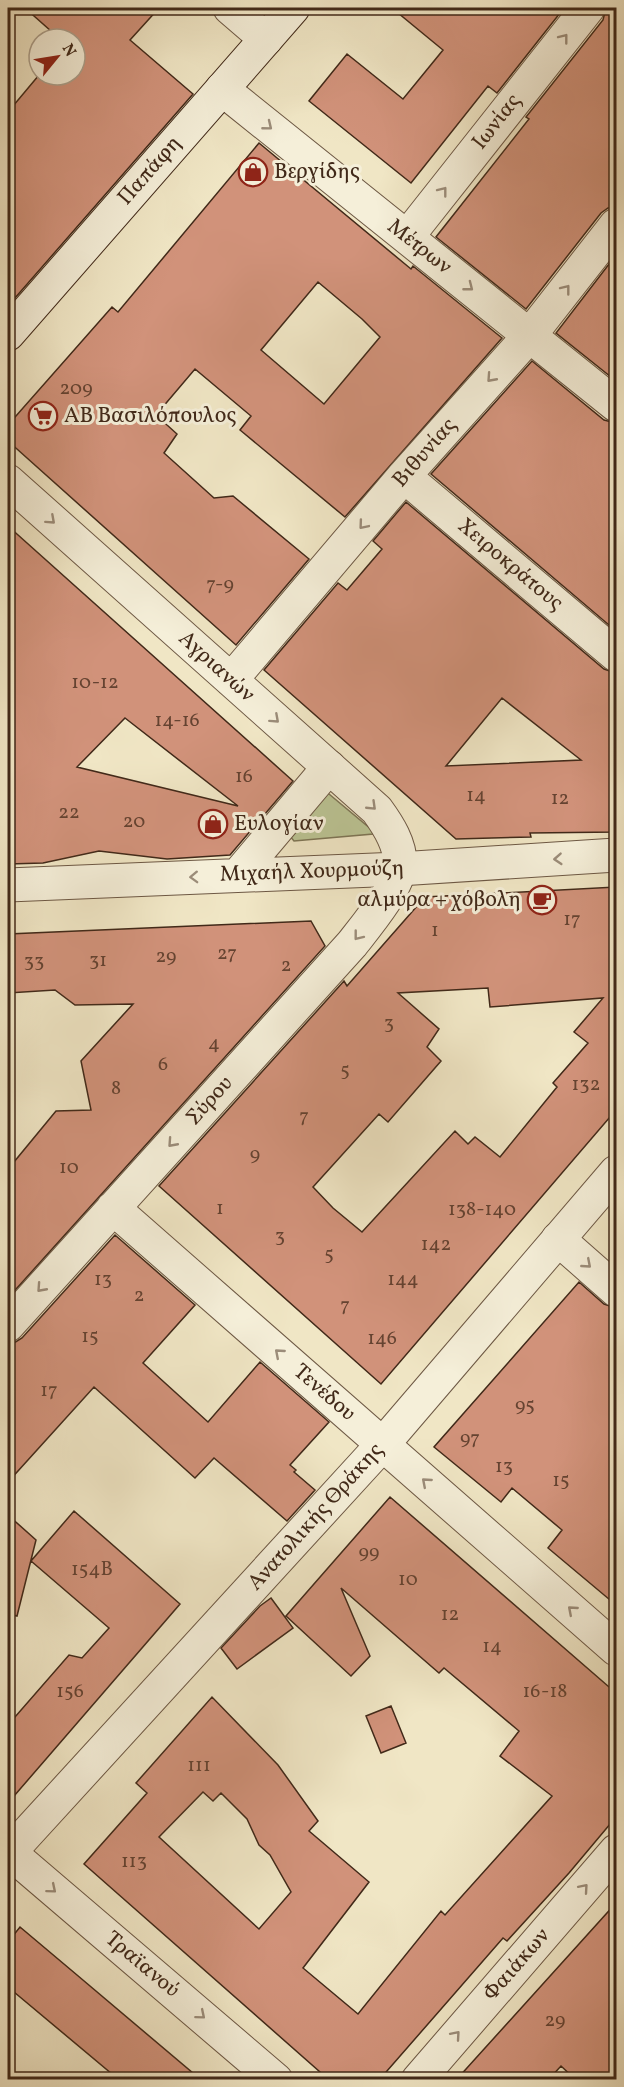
<svg xmlns="http://www.w3.org/2000/svg" width="624" height="2087" font-family="Vollkorn,serif">
<style>
.green{fill:#bbc494;stroke:#7e7656;stroke-width:1.5}
.building{fill:#d1927a;stroke:#412919;stroke-width:1.5;fill-rule:evenodd}
.lines{fill:none;stroke-linecap:round;stroke-linejoin:round}
.minor-casing{stroke:#6d5844;stroke-width:35}
.tertiary-casing{stroke:#6d5844;stroke-width:35}
.secondary-casing{stroke:#412919;stroke-width:35}
.minor{stroke:#f5efd9;stroke-width:33}
.tertiary{stroke:#f5efd9;stroke-width:33}
.secondary{stroke:#f5efd9;stroke-width:33}
.oneway{stroke:#9b8c79}
.labels{text-anchor:middle;dominant-baseline:central;stroke-width:6;stroke-linejoin:round;paint-order:stroke}
.number-label{font-size:20px;fill:#654331}
.street-label{font-size:22px;fill:#412919;stroke:#f5efd9}
.poi-label{font-size:22px;fill:#412919;stroke:#f5efd9;text-anchor:start}
</style>
<rect width="100%" height="100%" fill="#f0e6c5"/>
<filter id="stains"><feTurbulence type="fractalNoise" baseFrequency=".00333" numOctaves="4"/><feColorMatrix values="0 0 0 0 .2 0 0 0 0 .09 0 0 0 0 .02 0 0 0 .5 -.17"/></filter>
<radialGradient id="worn" r=".72"><stop offset=".6" stop-color="#630" stop-opacity="0"/><stop offset="1" stop-color="#630" stop-opacity=".3"/></radialGradient>
<path class="green" d="M323,789L372,830L373,834L294,841L289,835Z"/>
<path class="building" d="M25,8H159L130,40L193,94L8,306V112L39,75H75V39H60Z
M392,8H564L497,93L488,86L411,183L309,101L347,54L403,99L443,50Z
M606,8H616V207L608,208L601,213L526,309L436,237L529,119L526,117L603,20Z
M259,143L411,269L413,266L502,338L345,517L240,430L251,416L195,369L156,415L177,434L164,453L214,498L233,496L309,559L236,645L8,441V425L112,307L118,312ZM318,282L362,319L380,337L324,404L261,350Z
M616,255V381L556,333Z
M532,361L604,420L616,423V631L431,474Z
M406,502L604,669L616,673V832L530,833L531,837L456,839L264,670L338,583L347,590L382,549L373,541ZM502,698L581,760L446,766Z
M8,526L293,781L230,855L167,859L99,851L43,863L8,864ZM125,718L238,806L77,767Z
M616,887V1110L381,1384L159,1186L344,981L347,986L425,897ZM488,988L490,1007L603,998L574,1032L588,1043L553,1083L557,1087L500,1157L475,1137L468,1144L455,1131L362,1232L333,1208L313,1187L379,1114L388,1122L441,1061L427,1047L439,1029L398,993Z
M311,921L325,946L8,1298V1178L14,1162L56,1111L91,1110L81,1061L133,1004L75,1005L55,990L8,993V934Z
M115,1235L195,1305L143,1363L208,1422L260,1362L329,1422L290,1465L296,1470L294,1472L315,1490L287,1521L214,1458L195,1478L94,1387L8,1482V1343H14L22,1338Z
M579,1282L604,1304L616,1308V1605L548,1548L562,1530L512,1488L501,1502L434,1447Z
M390,1497L616,1693V1817L569,1873L507,1941L503,1938L380,2079H328L84,1864L147,1793L136,1783L212,1697L278,1765L318,1821L309,1831L369,1882L303,1968L358,2014L441,1911L445,1915L552,1796L500,1756L519,1731L444,1668L439,1673L341,1588L370,1656L351,1676L286,1616ZM203,1792L213,1801L221,1793L247,1819L259,1845L270,1855L291,1892L259,1929L159,1837Z
M74,1511L180,1604L8,1803V1725L69,1655L82,1658L109,1628L31,1561Z
M8,1515L36,1540L17,1616L8,1614Z
M271,1598L293,1628L237,1669L221,1648L260,1606Z
M391,1706L406,1743L381,1753L366,1716Z
M616,1903V2079H575L561,2066L549,2079H457Z
M20,1927L77,1975L200,2079H118L8,1987V1942Z"/>
<g class="lines">
<g class="minor-casing">
<path id="minor" d="M230,8L266,39
M222,89L616,405
M407,237L588,8
M404,476L616,655
M8,481L377,810C388,825 401,845 400,865C399,887 366,926 352,944L8,1325
M231,680L404,476L530,335L616,225
M113,1208L616,1649
M558,1239L616,1290
M8,1851L276,2080
M418,2080L616,1851"/>
</g>
<g class="tertiary-casing">
<path id="tertiary" d="M238,875L329,767
M8,885L399,869L616,855
M8,1854L383,1444L616,1172"/>
</g>
<g class="secondary-casing">
<path id="secondary" d="M8,334L293,8"/>
</g>
<use href="#minor" class="minor"/>
<use href="#tertiary" class="tertiary"/>
<use href="#secondary" class="secondary"/>
</g>
<defs><path id="oneway-chevron" d="M-2-3.5L2.5 0L-2 3.5" fill="none" stroke-width="1.6" stroke-linecap="round" stroke-linejoin="round" transform="scale(1.5)"/></defs>
<g class="oneway">
<use href="#oneway-chevron" transform="translate(564 38) rotate(-52)"/>
<use href="#oneway-chevron" transform="translate(268 126) rotate(39)"/>
<use href="#oneway-chevron" transform="translate(443 191) rotate(-52)"/>
<use href="#oneway-chevron" transform="translate(469 287) rotate(38)"/>
<use href="#oneway-chevron" transform="translate(566 289) rotate(-52)"/>
<use href="#oneway-chevron" transform="translate(491 378) rotate(132)"/>
<use href="#oneway-chevron" transform="translate(51 520) rotate(42)"/>
<use href="#oneway-chevron" transform="translate(363 525) rotate(130)"/>
<use href="#oneway-chevron" transform="translate(275 719) rotate(42)"/>
<use href="#oneway-chevron" transform="translate(372 806) rotate(44)"/>
<use href="#oneway-chevron" transform="translate(558 859) rotate(176)"/>
<use href="#oneway-chevron" transform="translate(194 877) rotate(178)"/>
<use href="#oneway-chevron" transform="translate(358 936) rotate(128)"/>
<use href="#oneway-chevron" transform="translate(172 1143) rotate(132)"/>
<use href="#oneway-chevron" transform="translate(587 1264) rotate(41)"/>
<use href="#oneway-chevron" transform="translate(41 1288) rotate(132)"/>
<use href="#oneway-chevron" transform="translate(279 1353) rotate(-139)"/>
<use href="#oneway-chevron" transform="translate(426 1482) rotate(-139)"/>
<use href="#oneway-chevron" transform="translate(572 1610) rotate(-139)"/>
<use href="#oneway-chevron" transform="translate(584 1888) rotate(-49)"/>
<use href="#oneway-chevron" transform="translate(52 1889) rotate(40)"/>
<use href="#oneway-chevron" transform="translate(201 2015) rotate(40)"/>
<use href="#oneway-chevron" transform="translate(456 2035) rotate(-49)"/>
</g>
<defs>
<g id="shop-ring" transform="scale(1.5)"><circle r="9.5" fill="#f5efd9" stroke="#8f2418" stroke-width="1.5"/><path d="M-5-2.5h2.3a2.7 3.5 0 0 1 5.4 0H5L5.5 6h-11ZM-1.5-2.5h3a1.5 2.3 0 0 0-3 0Z" fill="#8f2418"/></g>
<g id="supermarket-ring" transform="scale(1.5)"><circle r="9.5" fill="#f5efd9" stroke="#8f2418" stroke-width="1.5"/><path d="M-6-5.5h2.5l.6 2H6L4.5 2H-2.5L-4.4-4H-6ZM-1.5 3.2a1.3 1.3 0 1 0 .1 0ZM3 3.2a1.3 1.3 0 1 0 .1 0Z" fill="#8f2418"/></g>
<g id="cafe-ring" transform="scale(1.5)"><circle r="9.5" fill="#f5efd9" stroke="#8f2418" stroke-width="1.5"/><path d="M-5.5-4.5H6V0H3Q3 3.5 0 3.5H-2.5Q-5.5 3.5-5.5 0ZM3-3.2v2h1.7v-2ZM-6 4.5H4V6H-6Z" fill="#8f2418"/></g>
</defs>
<g fill-rule="evenodd">
<use href="#shop-ring" x="253" y="172"/>
<use href="#supermarket-ring" x="43" y="416"/>
<use href="#shop-ring" x="213" y="824"/>
<use href="#cafe-ring" x="542" y="900"/>
</g>
<g class="labels">
<g class="number-label">
<text x="76" y="389">209</text>
<text x="220" y="585">7-9</text>
<text x="95" y="683">10-12</text>
<text x="177" y="721">14-16</text>
<text x="244" y="777">16</text>
<text x="476" y="796">14</text>
<text x="560" y="799">12</text>
<text x="69" y="813">22</text>
<text x="134" y="822">20</text>
<text x="572" y="920">17</text>
<text x="435" y="931">1</text>
<text x="227" y="954">27</text>
<text x="166" y="957">29</text>
<text x="98" y="961">31</text>
<text x="34" y="962">33</text>
<text x="286" y="966">2</text>
<text x="389" y="1024">3</text>
<text x="214" y="1044">4</text>
<text x="163" y="1065">6</text>
<text x="345" y="1071">5</text>
<text x="586" y="1085">132</text>
<text x="116" y="1089">8</text>
<text x="304" y="1117">7</text>
<text x="255" y="1155">9</text>
<text x="69" y="1168">10</text>
<text x="220" y="1209">1</text>
<text x="482" y="1210">138-140</text>
<text x="280" y="1237">3</text>
<text x="436" y="1245">142</text>
<text x="329" y="1255">5</text>
<text x="103" y="1280">13</text>
<text x="403" y="1280">144</text>
<text x="139" y="1296">2</text>
<text x="345" y="1306">7</text>
<text x="90" y="1337">15</text>
<text x="382" y="1339">146</text>
<text x="49" y="1391">17</text>
<text x="525" y="1406">95</text>
<text x="470" y="1439">97</text>
<text x="504" y="1467">13</text>
<text x="561" y="1481">15</text>
<text x="369" y="1553">99</text>
<text x="92" y="1570">154Β</text>
<text x="408" y="1580">10</text>
<text x="450" y="1615">12</text>
<text x="492" y="1647">14</text>
<text x="70" y="1692">156</text>
<text x="545" y="1692">16-18</text>
<text x="199" y="1766">111</text>
<text x="134" y="1862">113</text>
<text x="555" y="2021">29</text>
</g>
<g class="street-label">
<text transform="translate(497 122) rotate(-52)">Ιωνίας</text>
<text transform="translate(150 171) rotate(-49)">Παπάφη</text>
<text transform="translate(419 247) rotate(38)">Μέτρων</text>
<text transform="translate(425 453) rotate(-49)">Βιθυνίας</text>
<text transform="translate(510 565) rotate(40)">Χειροκράτους</text>
<text transform="translate(216 667) rotate(42)">Αγριανών</text>
<text transform="translate(312 872) rotate(-2)">Μιχαήλ Χουρμούζη</text>
<text transform="translate(210 1101) rotate(-48)">Σύρου</text>
<text transform="translate(324 1393) rotate(41)">Τενέδου</text>
<text transform="translate(316 1517) rotate(-48)">Ανατολικής Θράκης</text>
<text transform="translate(142 1965) rotate(40)">Τραϊανού</text>
<text transform="translate(517 1965) rotate(-49)">Φαιάκων</text>
</g>
<g class="poi-label">
<text x="274" y="172">Βεργίδης</text>
<text x="64" y="416">ΑΒ Βασιλόπουλος</text>
<text x="234" y="824">Ευλογίαν</text>
<text x="521" y="900" text-anchor="end">αλμύρα + χόβολη</text>
</g>
</g>
<rect width="624" height="2087" fill="none" stroke="#f0e6c5" stroke-width="30"/>
<rect x="9" y="9" width="606" height="2069" fill="none" stroke="#412919" stroke-width="3"/>
<rect x="15" y="15" width="594" height="2057" fill="none" stroke="#412919" stroke-width="1.5"/>
<g transform="translate(57 57) rotate(60)"><circle r="28" fill="#f5efd9" stroke="#ada08c" stroke-width="1.5"/>
<path d="M0-4.5L10 22L0 15L-10 22Z" fill="#8f2418"/>
<text y="-9" font-size="16" font-weight="bold" text-anchor="middle" fill="#412919">N</text>
</g>
<rect width="100%" height="100%" filter="url(#stains)"/>
<rect width="100%" height="100%" fill="url(#worn)"/>
</svg>
